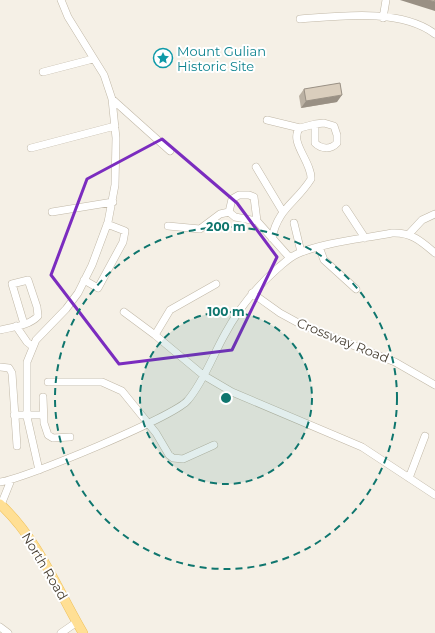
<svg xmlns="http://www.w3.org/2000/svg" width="435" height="633" font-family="Montserrat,sans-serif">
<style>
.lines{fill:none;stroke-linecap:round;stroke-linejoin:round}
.minor-casing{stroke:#c1b8a7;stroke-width:8}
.major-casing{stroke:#efc059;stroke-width:10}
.minor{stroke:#fff;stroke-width:7}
.major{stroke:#ffdf94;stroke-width:9}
.wall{fill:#bbb1a3}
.shaded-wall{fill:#999084}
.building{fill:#dacebd;stroke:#999084}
.marked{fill:none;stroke:#7b2cbf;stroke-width:3;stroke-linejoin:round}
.ring{fill:none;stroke:#0f766e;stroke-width:2;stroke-dasharray:7 5}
.labels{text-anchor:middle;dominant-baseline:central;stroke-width:4;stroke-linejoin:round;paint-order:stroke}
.culture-label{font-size:13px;fill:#0d838f;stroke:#fff;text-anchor:start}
.street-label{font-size:13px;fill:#484034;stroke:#fff}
.centre{fill:#0f766e;stroke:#fff;stroke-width:2}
.ring-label{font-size:12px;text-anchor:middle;font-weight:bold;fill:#0f766e;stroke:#fff;stroke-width:4;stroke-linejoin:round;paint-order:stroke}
</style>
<rect width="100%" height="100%" fill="#f5f0e6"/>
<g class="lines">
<g class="minor-casing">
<path id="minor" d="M383,18L386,0
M300,19C340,16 401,8 435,34
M43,72L93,59
M112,99L170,151
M267,120L300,128
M324,123L334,126L337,135V143C331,150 321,149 315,143V124Z
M31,148L115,126
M256,167L283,212
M239,195H249L254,197L257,221L235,217L229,212L232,199Z
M346,209L365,238
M52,212L113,202
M257,221L290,258
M294,223L301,252
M168,226L200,229L220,214L229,212
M409,234L422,220L435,214
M272,238C278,208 296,203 311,179C312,162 288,141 300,128L315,124
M319,247L324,260L356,289
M84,280L98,288L123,242L125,231L107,224
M252,293L280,313L302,325L395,362L435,385
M124,312L155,335L203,375L232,392L362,447L435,495
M16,326L27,342L32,346
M0,330C12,327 29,326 38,316L37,307L28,280L12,284L24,324
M155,335L170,310L216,284
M0,367L9,368L12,373L17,446
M48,382H102L122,391L156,433L169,455L173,458L183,459L214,445
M43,397L44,423L48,435L53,438L70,437
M14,415H43
M39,470L27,417V362L36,340L66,309L78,293L92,265L108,222L115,185L116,138L112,99L104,75L68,17L61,0
M409,478L425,436
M0,482C24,479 176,416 188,400C204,381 213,355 225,334C239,308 256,287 278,268C284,263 290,257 297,254C325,242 362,239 392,233C411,232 421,241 435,253
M1,505L11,480
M0,627L8,633
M61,633L77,622"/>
</g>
<g class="major-casing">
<path id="major" d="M0,504C38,539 57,589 83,633"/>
</g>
<use href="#minor" class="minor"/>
<use href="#major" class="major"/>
</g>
<path class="wall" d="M304,89L337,102L301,108L299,96Z"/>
<path class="shaded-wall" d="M400,0H428L435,2V11Z
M342,95L337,102L301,108L306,101Z"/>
<path class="building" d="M428,0H435V2Z
M340,83L342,95L306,101L304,89Z"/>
<path class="marked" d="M162,139L237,203L277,257L232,350L119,364L51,275L87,179Z"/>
<circle cx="226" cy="398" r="86" fill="#0f766e" fill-opacity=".12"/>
<g class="ring">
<circle cx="226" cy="398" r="86"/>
<circle cx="226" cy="398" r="171"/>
</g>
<defs>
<g id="sight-ring" transform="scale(1)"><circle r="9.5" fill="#fff" stroke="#0f9aa8" stroke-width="1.5"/><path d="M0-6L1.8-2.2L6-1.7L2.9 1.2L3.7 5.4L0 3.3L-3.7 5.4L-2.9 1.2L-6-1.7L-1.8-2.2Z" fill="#0f9aa8"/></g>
</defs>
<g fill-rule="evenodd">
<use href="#sight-ring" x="163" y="58"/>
</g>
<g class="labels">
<g class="culture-label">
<text x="177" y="51">Mount Gulian<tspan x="177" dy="15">Historic Site</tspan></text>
</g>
<g class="street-label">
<text transform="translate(343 340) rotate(22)">Crossway Road</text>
<text transform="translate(45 566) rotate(59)">North Road</text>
</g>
</g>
<circle cx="226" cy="398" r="6" class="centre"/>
<g class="ring-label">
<text x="226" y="231">200 m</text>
<text x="226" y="316">100 m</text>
</g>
</svg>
